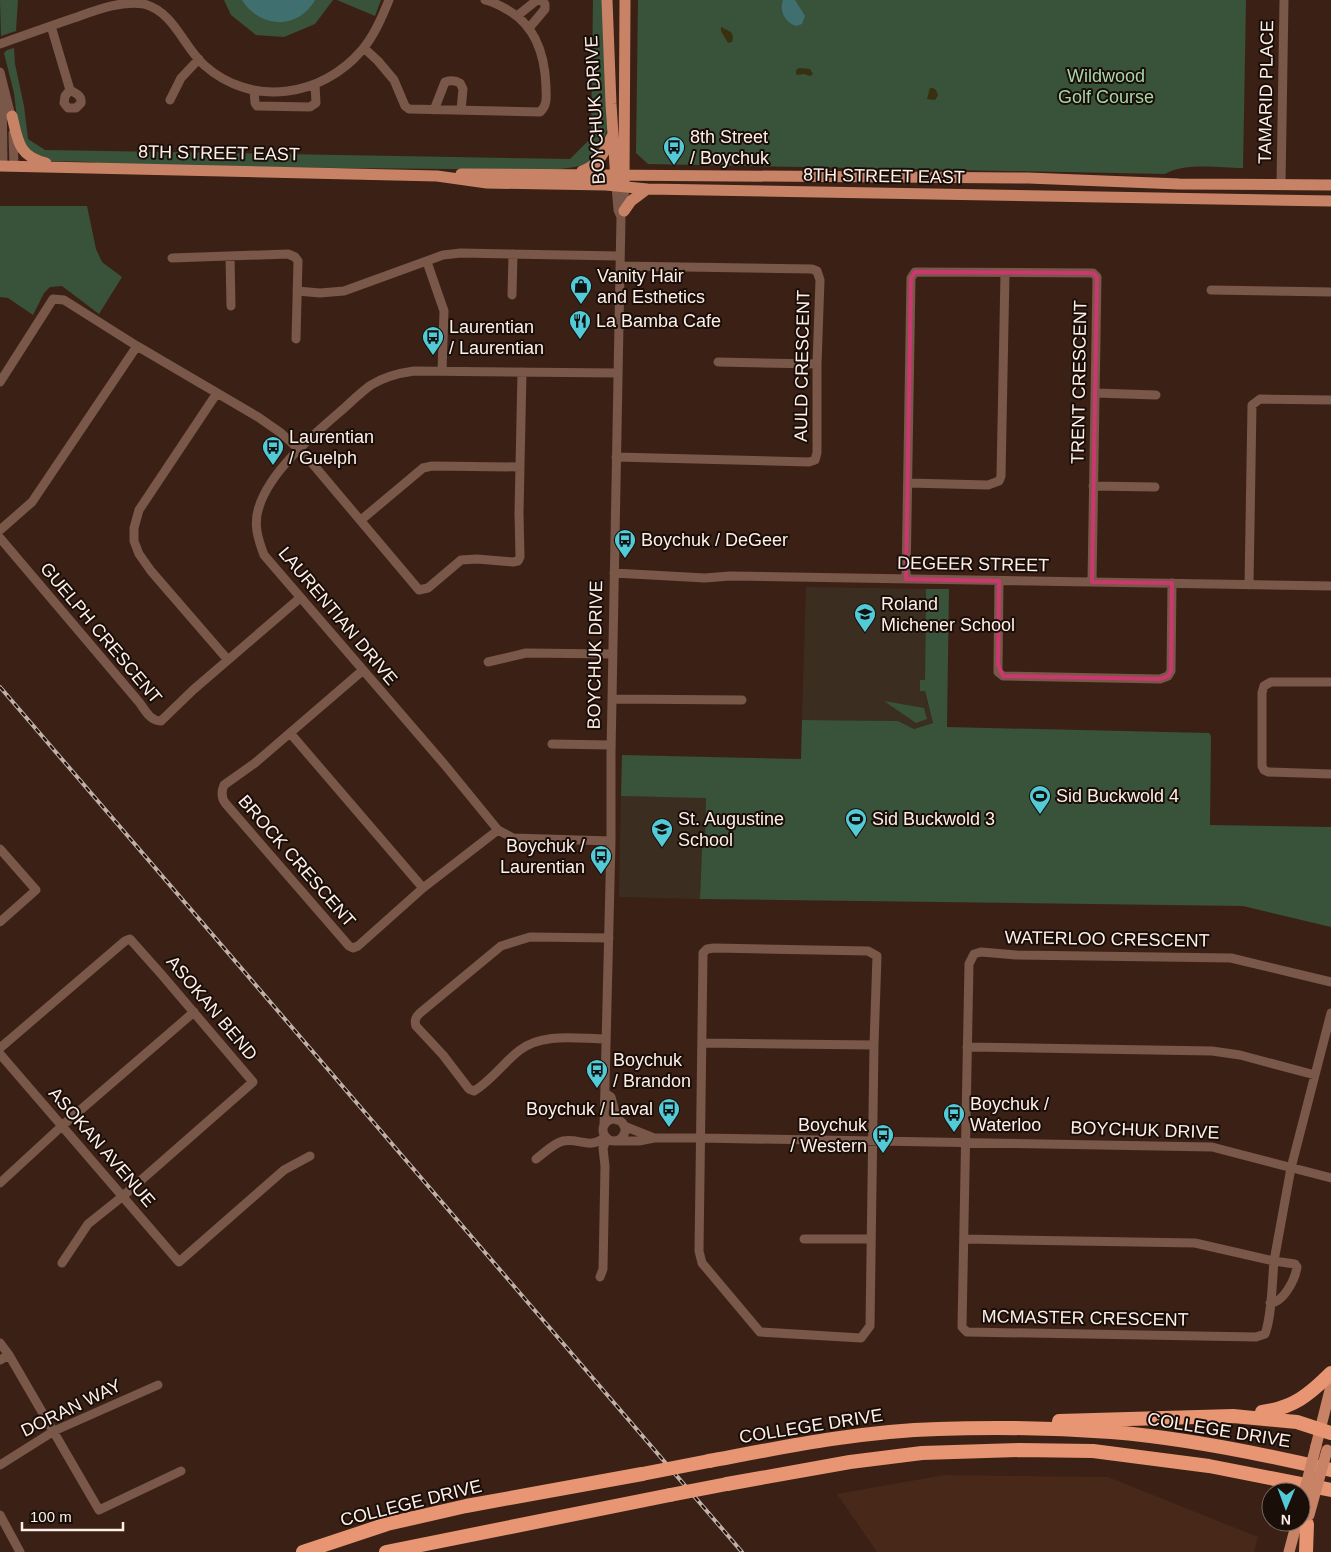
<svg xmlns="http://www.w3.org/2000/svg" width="1331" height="1552" font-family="Arial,sans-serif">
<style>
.built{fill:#482818}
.education{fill:#3b2e20}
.green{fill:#39523a}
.sand{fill:#38300f}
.water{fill:#406f70}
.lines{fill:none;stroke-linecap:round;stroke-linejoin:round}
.minor{stroke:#795749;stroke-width:9}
.major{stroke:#c88366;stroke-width:11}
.highway{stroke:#e79572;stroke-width:14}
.rail-casing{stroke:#c2afa7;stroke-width:4}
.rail{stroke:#1a0e09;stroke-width:2;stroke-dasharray:5.5;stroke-linecap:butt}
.major-bridge{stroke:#c88366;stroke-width:11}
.highway-bridge{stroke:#e79572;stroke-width:14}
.marked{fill:none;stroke:#cb3870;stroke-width:4;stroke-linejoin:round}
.labels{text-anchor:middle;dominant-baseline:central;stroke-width:4;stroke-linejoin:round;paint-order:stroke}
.park-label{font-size:18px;fill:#a6d7a8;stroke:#1a0e09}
.street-label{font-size:18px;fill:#feefe9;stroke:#1a0e09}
.poi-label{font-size:18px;fill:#feefe9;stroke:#1a0e09;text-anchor:start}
</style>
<rect width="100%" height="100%" fill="#3b2115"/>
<path class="built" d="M944,1475L1108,1477L1258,1537L1254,1552H877L837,1494Z"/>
<path class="education" d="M806,587L926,589L925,694L933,723L914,729L898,721L802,720Z
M621,796L706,797L705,846L702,849L700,899L619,897Z"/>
<path class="green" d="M0,0H18L16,31L1,36Z
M224,0H333L315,24L284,37L256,35L231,15Z
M337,0H381L375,16Z
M593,0H603L607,129C599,166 589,165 554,170L114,166L91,162L50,161L25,150L18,126L14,93L4,53L7,50L14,48L15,64L24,106L28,139L45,150L570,159L591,138Z
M638,0H1246L1243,168C1220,168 1185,162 1165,174L648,164L636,153Z
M0,206H87L96,249L102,262L122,277L99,314L62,286L50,287L44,293L33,315L8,298L0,297Z
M926,589H949L947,727L1209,733L1211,736L1210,825L1331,827V927L1243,906L700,899L702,849L705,846L706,798L621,796L622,755L801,759L802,720L898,721L914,729L933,723L925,691H920V680H925Z
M884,701L924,708L927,719L916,723Z"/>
<path class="sand" d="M721,27L731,32L733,37L732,42L728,43L721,31Z
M799,68L810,69L813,74L810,76L804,74L796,75V70Z
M930,88H933L936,90L938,95L935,100L927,99Z"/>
<path class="water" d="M242,0H315C298,30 260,29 242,0Z
M783,0H795L805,16L802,24L796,26C785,22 779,11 783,0Z"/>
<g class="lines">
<path class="minor" d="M517,16L537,0
M51,26L70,90L65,96L64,103L68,108H76L81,103C82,95 75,93 70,90
M529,28L545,9V4L541,0
M0,44C22,36 45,28 68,20C92,12 118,0 144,4C174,12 183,46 204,65C252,108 322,97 362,50C374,36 382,17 389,0
M364,48L378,61L394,80L405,106L409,109L540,112C548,105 546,96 546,87C545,55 536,25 506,9C499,5 493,2 485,0
M0,72L12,120
M2,88L3,166
M254,90L255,103L257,106L310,107L316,103L315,85
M170,100L181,78L199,59
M434,110L445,82C451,80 455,80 460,83L463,89L461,110
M13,133L14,166
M1281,185L1284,0
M623,213L625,187
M230,256L231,306
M172,258L288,254L295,257L298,261L296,339
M427,262L444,311L442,371
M1211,290L1331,292
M297,291L320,293L344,291L443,255L461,253L620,256
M512,295L513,254
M718,362L817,364
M0,382L53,299L64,300L137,346L258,417L281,433L306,456L419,590L428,588L461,560L477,559L513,562L518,561L520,557L519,513L522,372
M217,393L139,510L134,528V541L139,554L151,571L228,660
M1095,393L1156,395
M616,457L809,462L815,460L817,453V364L820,280L817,271L812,269L620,266
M908,483L988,485L999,481L1001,476L1005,273
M1093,486L1155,487
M361,520L423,468L432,466L520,467
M0,530L32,502L137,346
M0,538L139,702C145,710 150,721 161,721L193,690L300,598
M614,573L705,578L730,576L1331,586
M906,579L911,278L915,272L1093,273L1097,277L1092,582
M999,581L998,665V672L1003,676L1160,679L1168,676L1171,671L1172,583
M1249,585L1252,405L1260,399L1331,400
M488,662L526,653L613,654
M362,671L255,763L224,785C221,792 221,798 226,804L349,946L353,948L358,946L423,888L498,830
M1331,682H1271L1264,686L1262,693V766L1264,770L1268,772L1331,774
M613,699L742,700
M290,733L423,888
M552,744L611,745
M611,841L513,838L498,830L444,764L264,555C258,539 253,524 259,507C270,471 314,434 342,410C351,402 361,392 371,385C384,377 399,373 414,371L618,373
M0,849L36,890L0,922
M714,948L868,951L877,956L874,1045L870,1326L861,1338L760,1332L702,1263L699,1251L703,953L707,949Z
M606,1039C579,1039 543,1032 520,1050C504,1062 491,1081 474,1091L469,1089L443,1055L416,1026C414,1020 416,1017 420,1013L501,946L530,937L609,938
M702,1043L874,1045
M967,1047L1212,1051L1240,1055L1315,1075
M0,1048L125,941L130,939L162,975L253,1082L123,1196L88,1224L62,1263
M0,1054L179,1262L284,1170L310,1156
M605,1093L611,1097L617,1120
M603 1130a11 11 0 1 1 22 0a11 11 0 1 1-22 0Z
M604,1126L611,841V753L621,217L618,210L616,186
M624,1126L654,1138
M616,1141H639L654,1138H700L1212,1147L1331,1178
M536,1159C544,1153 554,1143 563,1141C580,1138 590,1150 605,1137
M0,1183L63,1125L194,1012
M804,1239H871
M964,1239L1195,1243L1274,1261L1291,1168L1331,1013
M600,1277L603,1269L605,1166L603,1148L607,1138
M1270,1303C1283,1303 1295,1280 1297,1267L1295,1264L1274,1261C1272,1283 1272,1315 1265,1334L1256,1337L967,1332L962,1327L969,964L974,954L981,952L1016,955L1231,958L1331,982
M0,1343L9,1355L99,1510L181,1471
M0,1360L9,1355
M0,1465L54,1431L158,1385
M0,1515L20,1552"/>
<path class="major" d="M607,0L611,104L616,181
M12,116C18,141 18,156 46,163
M0,166L437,176L487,183L606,185L647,189L1331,201
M582,171C600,165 603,153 612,136
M461,174L1028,178L1179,184L1331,185
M624,182L625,0
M624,211L631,201L647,189
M1316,1446L1331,1386
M1289,1552L1297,1522"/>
<path class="highway" d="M1262,1412C1293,1408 1309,1395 1331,1373
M1059,1421L1233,1416L1297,1422L1331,1433
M709,1461C784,1447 861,1431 938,1429C995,1427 1054,1428 1111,1432C1185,1438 1259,1453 1331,1470
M727,1484L850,1462L922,1453L1020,1450L1093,1451L1209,1466L1331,1490
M303,1552L387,1524L466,1506L642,1474
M386,1552L670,1495
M1306,1552L1307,1524"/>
<g class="rail-casing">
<path id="rail" d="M0,687L742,1552"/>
</g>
<use href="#rail" class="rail"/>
<path class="major-bridge" d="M1301,1505L1316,1446
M1309,1515L1327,1450"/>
<path class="highway-bridge" d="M642,1474L709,1461
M670,1495L727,1484"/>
</g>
<path class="marked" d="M915,272L1093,273L1097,277L1092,582L1172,583L1171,671L1168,676L1160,679L1003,676L998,665L999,581L906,579L911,278Z"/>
<defs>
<g id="bus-pin" transform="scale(1.125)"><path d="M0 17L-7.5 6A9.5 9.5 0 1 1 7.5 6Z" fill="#52cbd7" stroke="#1a0e09"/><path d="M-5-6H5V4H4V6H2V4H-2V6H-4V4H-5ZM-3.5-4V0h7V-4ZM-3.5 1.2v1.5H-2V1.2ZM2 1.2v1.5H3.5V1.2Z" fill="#111"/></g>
<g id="shop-pin" transform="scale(1.125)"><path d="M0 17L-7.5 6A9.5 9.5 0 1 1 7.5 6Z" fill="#52cbd7" stroke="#1a0e09"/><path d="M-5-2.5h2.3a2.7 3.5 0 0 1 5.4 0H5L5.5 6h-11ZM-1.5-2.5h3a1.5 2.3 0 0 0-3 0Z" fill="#111"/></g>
<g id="restaurant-pin" transform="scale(1.125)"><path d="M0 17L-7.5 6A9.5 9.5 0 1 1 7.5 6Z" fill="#52cbd7" stroke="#1a0e09"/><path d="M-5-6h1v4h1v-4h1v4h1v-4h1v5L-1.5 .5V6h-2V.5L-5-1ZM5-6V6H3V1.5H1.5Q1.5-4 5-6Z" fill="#111"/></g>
<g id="school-pin" transform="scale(1.125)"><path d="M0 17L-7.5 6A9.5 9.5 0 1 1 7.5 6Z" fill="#52cbd7" stroke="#1a0e09"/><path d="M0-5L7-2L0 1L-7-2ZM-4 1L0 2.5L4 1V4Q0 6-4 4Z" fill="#111"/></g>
<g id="stadium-pin" transform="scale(1.125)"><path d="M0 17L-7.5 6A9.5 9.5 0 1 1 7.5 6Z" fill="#52cbd7" stroke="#1a0e09"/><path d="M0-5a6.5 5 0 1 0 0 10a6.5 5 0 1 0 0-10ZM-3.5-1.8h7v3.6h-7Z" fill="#111"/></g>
</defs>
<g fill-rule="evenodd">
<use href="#bus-pin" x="674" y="147"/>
<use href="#shop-pin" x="581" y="286"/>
<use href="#restaurant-pin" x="580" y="321"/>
<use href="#bus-pin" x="433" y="337"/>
<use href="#bus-pin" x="273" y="447"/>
<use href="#bus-pin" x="625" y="540"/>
<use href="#school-pin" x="865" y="614"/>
<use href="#stadium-pin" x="1040" y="796"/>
<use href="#stadium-pin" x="856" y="819"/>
<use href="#school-pin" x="662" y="829"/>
<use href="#bus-pin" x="601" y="856"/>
<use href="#bus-pin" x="597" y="1070"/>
<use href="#bus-pin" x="669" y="1109"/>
<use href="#bus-pin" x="954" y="1114"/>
<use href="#bus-pin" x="883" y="1135"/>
</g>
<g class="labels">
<g class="park-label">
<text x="1106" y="76">Wildwood<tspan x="1106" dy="21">Golf Course</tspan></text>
</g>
<g class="street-label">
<text transform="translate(1266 92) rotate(-89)">TAMARID PLACE</text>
<text transform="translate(595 110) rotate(-93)">BOYCHUK DRIVE</text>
<text transform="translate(219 153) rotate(1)">8TH STREET EAST</text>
<text transform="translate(884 176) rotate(1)">8TH STREET EAST</text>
<text transform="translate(802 366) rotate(-89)">AULD CRESCENT</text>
<text transform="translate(1079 382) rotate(-89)">TRENT CRESCENT</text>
<text transform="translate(973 564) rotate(1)">DEGEER STREET</text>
<text transform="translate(338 616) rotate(50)">LAURENTIAN DRIVE</text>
<text transform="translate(101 633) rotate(50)">GUELPH CRESCENT</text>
<text transform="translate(595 655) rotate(-89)">BOYCHUK DRIVE</text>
<text transform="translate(297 861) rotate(49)">BROCK CRESCENT</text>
<text transform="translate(1107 939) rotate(1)">WATERLOO CRESCENT</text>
<text transform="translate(212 1008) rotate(50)">ASOKAN BEND</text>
<text transform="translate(1145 1130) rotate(2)">BOYCHUK DRIVE</text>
<text transform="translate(102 1147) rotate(49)">ASOKAN AVENUE</text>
<text transform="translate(1085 1318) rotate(1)">MCMASTER CRESCENT</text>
<text transform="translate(71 1408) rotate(-26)">DORAN WAY</text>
<text transform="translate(811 1426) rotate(-9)">COLLEGE DRIVE</text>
<text transform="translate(1219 1430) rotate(9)">COLLEGE DRIVE</text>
<text transform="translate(411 1503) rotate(-14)">COLLEGE DRIVE</text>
</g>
<g class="poi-label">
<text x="690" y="137">8th Street<tspan x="690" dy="21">/ Boychuk</tspan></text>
<text x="597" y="276">Vanity Hair<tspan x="597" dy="21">and Esthetics</tspan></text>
<text x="596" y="321">La Bamba Cafe</text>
<text x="449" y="327">Laurentian<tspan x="449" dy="21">/ Laurentian</tspan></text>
<text x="289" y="437">Laurentian<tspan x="289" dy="21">/ Guelph</tspan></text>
<text x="641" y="540">Boychuk / DeGeer</text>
<text x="881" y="604">Roland<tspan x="881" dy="21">Michener School</tspan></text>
<text x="1056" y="796">Sid Buckwold 4</text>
<text x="678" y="819">St. Augustine<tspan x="678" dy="21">School</tspan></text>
<text x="872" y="819">Sid Buckwold 3</text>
<text x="585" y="846" text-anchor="end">Boychuk /<tspan x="585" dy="21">Laurentian</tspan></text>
<text x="613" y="1060">Boychuk<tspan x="613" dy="21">/ Brandon</tspan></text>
<text x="970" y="1104">Boychuk /<tspan x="970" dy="21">Waterloo</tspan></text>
<text x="653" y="1109" text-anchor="end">Boychuk / Laval</text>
<text x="867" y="1125" text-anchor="end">Boychuk<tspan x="867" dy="21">/ Western</tspan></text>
</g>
</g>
<g transform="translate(1286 1507) rotate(181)"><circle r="24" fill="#1a0e09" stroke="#756863"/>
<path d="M0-4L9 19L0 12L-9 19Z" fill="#52cbd7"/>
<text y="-8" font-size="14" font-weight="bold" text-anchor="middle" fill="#feefe9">N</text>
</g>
<path d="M22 1522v8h101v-8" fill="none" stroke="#feefe9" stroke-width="2.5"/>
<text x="30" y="1522" font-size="15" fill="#feefe9" stroke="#1a0e09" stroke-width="4" paint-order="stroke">100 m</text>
</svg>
